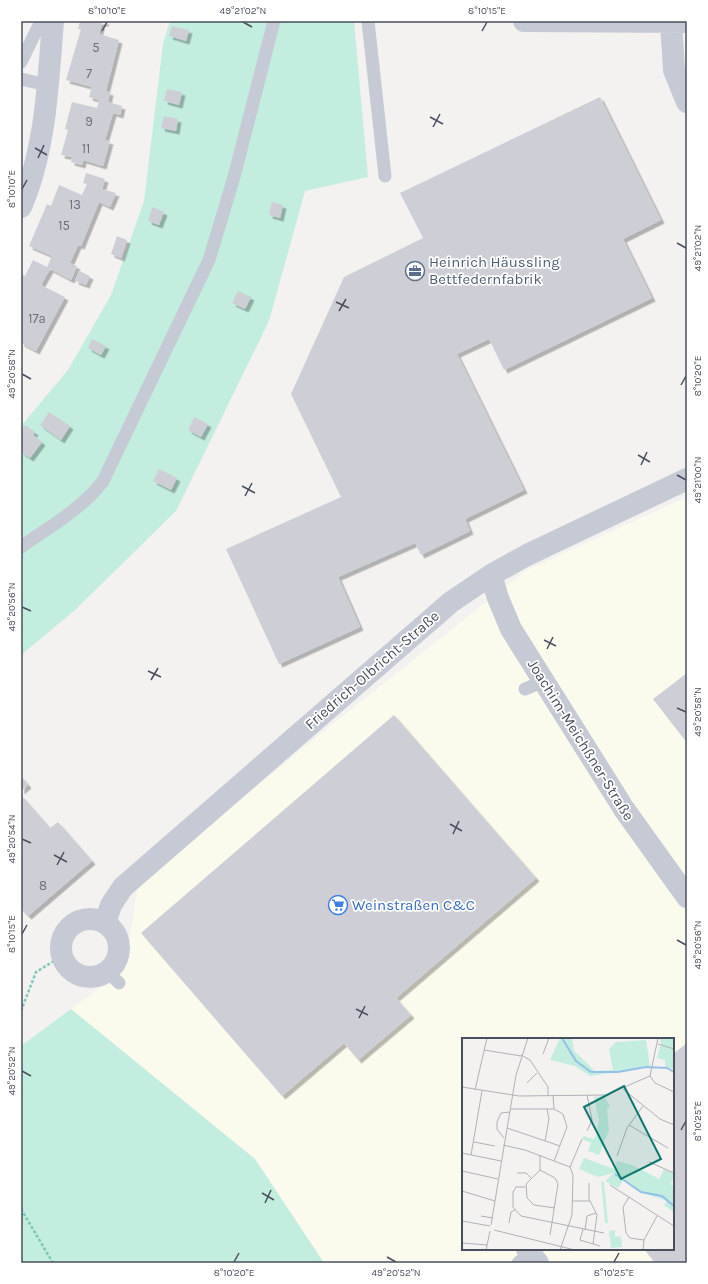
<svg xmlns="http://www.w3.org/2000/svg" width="708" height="1284" font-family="Karla,sans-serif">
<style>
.commercial{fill:#fbfbed;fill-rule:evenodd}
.green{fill:#c3edde}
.building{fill:#cecfd6;filter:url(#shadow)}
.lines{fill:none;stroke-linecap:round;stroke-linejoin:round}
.path{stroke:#7dc9b7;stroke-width:2.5;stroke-dasharray:3 2;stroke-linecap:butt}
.service{stroke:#c6cad5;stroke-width:13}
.minor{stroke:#c6cad5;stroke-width:22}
.ticks{fill:none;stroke:#4a4f5d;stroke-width:1.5}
.labels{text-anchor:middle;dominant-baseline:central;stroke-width:3.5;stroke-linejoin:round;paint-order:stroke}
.number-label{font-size:13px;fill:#6b6f7b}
.service-label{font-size:15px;fill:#4e5e75;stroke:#fff;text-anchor:start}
.street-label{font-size:15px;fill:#4a4f5d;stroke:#fff}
.shop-label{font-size:15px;fill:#366cbe;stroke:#fff;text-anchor:start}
.inset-river{fill:none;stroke:#94c1e7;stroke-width:2}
.inset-road{fill:none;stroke:#afb1b6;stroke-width:1}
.view{fill:#0f766e;fill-opacity:0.15;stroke:#0f766e;stroke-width:2}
.inset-edge{fill:none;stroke:#4a4f5d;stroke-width:2}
.neatline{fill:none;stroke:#4a4f5d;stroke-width:1.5}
.ticks-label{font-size:10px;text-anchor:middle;fill:#4a4f5d}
</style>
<defs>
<filter id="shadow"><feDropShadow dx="3.5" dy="3.5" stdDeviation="0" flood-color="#0004"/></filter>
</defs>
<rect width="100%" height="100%" fill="#f3f2f1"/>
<path class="commercial" d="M687,497V1263H324L255,1159L71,1009L125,970L138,884L319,735L525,571ZM463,1039H673V1249H463Z"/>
<path class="green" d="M170,21H354L368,177L305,191L269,321L176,511L75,610L21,655V426L68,370L111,295L144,201L163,44Z
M71,1009L255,1159L324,1263H21V1046Z"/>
<path class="building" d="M80,21H106L105,23H102L99,34L119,40L106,91L110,92L108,102L122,106L120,115L113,113L105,140L110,141L103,166L83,160L82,165L71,162L72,157L61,155L68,130L65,129L72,102L97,108L99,100L89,97L92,87L66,80L81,29H78Z
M172,26L189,30L186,41L169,36Z
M167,89L182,92L179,105L164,101Z
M600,97L661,220L623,239L652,298L504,370L489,339L457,354L524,490L465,519L470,531L421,555L415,543L338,577L360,627L279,664L226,549L341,497L291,394L344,277L423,238L400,193Z
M164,116L178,119L176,131L161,128Z
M86,173L105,179L102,189L116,193L110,207L99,202L81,246L78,245L70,263L77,266L71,280L50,269L41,285L65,297L36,351L21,343V274L25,276L33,260L47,267L52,256L29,246L47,204L51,206L59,185L82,195L87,184L83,183Z
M272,202L283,205L280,218L269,215Z
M152,207L164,212L159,225L148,221Z
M117,236L127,240L121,258L111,254Z
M79,271L90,276L86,285L75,281Z
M238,291L251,297L245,309L232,303Z
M92,339L106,346L101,355L88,348Z
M49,412L70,426L61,440L40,425Z
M194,417L208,424L201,437L188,430Z
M25,425L35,432L33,435L42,442L30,458L21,452V430Z
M159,469L177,478L171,490L153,481Z
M687,673V737L684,739L653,699Z
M394,715L536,878L396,998L411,1015L358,1060L344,1043L282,1096L141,933Z
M21,776L28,785L21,791Z
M21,795L50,828L58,822L92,861L28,916L21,909V853L23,851L21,849Z
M687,1043V1263H655L644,1249H673V1054Z"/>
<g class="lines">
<path class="path" d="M21,1011L36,972L62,956
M21,1209L53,1263"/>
<path class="service" d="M368,21L385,176
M21,62L41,21
M21,79L47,85
M21,547C49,527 82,509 103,481L209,260L234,177L274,21
M525,689L544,681
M108,972L119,983
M518,1263L530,1253"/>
<path class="minor" d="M524,21L687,22
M671,22L674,70L687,102
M21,207C46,149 48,83 53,21
M491,575L498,598L511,629L624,809L687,897
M61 948a29 29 0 1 1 58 0a29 29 0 1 1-58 0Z
M105,923L111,905L123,887L451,602L491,575L527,555L687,479
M527,1249L538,1263"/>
</g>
<path class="ticks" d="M243,22L252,27M102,31L107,22M482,31L487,22M430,117L443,124M433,127L440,114M35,148L47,155M38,158L44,145M22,189L27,180M677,243L686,248M336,302L349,308M339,311L346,299M22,374L31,379M681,385L686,376M638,455L650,462M641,465L647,452M677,475L686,480M242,486L255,493M245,496L252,483M22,607L31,611M544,640L556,646M547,649L553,637M148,671L161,677M151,680L158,668M677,708L686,712M450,824L462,831M453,834L459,821M22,839L31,843M54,855L67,862M57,865L64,852M22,934L27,925M677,940L686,945M356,1009L368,1015M359,1018L365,1006M22,1071L31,1076M681,1130L686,1121M262,1193L274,1200M265,1203L271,1190M387,1257L396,1262M234,1262L239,1253M614,1262L619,1253"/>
<defs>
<g id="office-ring" transform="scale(1)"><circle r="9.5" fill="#fff" stroke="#5c6f8a" stroke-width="1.5"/><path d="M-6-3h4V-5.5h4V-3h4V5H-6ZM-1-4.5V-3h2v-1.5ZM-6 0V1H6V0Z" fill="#5c6f8a"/></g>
<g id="supermarket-ring" transform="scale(1)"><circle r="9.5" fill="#fff" stroke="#3f7fe0" stroke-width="1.5"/><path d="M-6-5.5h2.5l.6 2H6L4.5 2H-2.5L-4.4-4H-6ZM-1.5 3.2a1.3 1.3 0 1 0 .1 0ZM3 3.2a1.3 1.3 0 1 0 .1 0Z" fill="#3f7fe0"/></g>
</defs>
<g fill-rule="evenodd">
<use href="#office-ring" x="415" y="271"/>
<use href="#supermarket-ring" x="338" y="905"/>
</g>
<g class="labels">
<g class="number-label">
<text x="96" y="47">5</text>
<text x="89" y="73">7</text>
<text x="89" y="121">9</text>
<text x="86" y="148">11</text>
<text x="75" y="204">13</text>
<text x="64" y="225">15</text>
<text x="37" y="318">17a</text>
<text x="43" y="885">8</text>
</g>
<g class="service-label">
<text x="429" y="262">Heinrich Häussling<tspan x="429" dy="17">Bettfedernfabrik</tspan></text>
</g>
<g class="street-label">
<text transform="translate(372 670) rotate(-41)">Friedrich-Olbricht-Straße</text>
<text transform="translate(581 740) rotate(58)">Joachim-Meichßner-Straße</text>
</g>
<g class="shop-label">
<text x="352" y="905">Weinstraßen C&amp;C</text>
</g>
</g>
<g transform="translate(462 1038)">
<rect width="212" height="212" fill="#f3f2f1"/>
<path d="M98,0H110L112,13L133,33L151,32L147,11L154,4L184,2L188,29L128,38L113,28L88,22ZM198,0H212V31L203,29V22L195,20L199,6ZM142,58L148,68L145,71L147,92L137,117L126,113L129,105L120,101L122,98L132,101L135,95L137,82L132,59ZM122,120L152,131L155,123L170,127L197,141L202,131L212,136L209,146L212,149V174L202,167L205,163L178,154L154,135L161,143L156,150L143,143L152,135L136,139L117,131ZM139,143L142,144L146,185H143ZM153,192V199L159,198L160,209L149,210L147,193Z" fill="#c3edde"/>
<path class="inset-river" d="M100,0L114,23L129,34H156L184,29L205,30L212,34M153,136L179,154L200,158L212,168"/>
<path class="inset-road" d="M196,6L212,11M22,12L59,18M81,16L87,0M59,17L68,22L86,49V58M188,38L196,0M188,38L193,45L212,54M65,45L75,35M0,49L57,58L144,57L188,38M161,51L198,81L212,87M13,52L25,0M91,57L92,71M125,57L130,82L125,93M48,71H92L101,76L105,89L92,123M167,87L206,110M45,90L98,108M42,100L35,91V84L39,75L48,74M83,103L87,81L85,71M12,104L33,108M41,107L63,112L108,129M0,115L39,123M9,117L20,53M78,117V132L93,140L96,146L88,197M155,118L165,90L181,68M187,124L212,135M108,129L120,101M78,132L64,146L65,160L72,167L93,170M0,133L36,141M55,135H64L69,140M127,145V161L135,177L131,206M148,147L212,188M63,149H54L51,154V169L59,178L142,195M0,153L33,163M167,159L161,169L164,195L168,200L182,202M111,163H128M19,178L31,180M0,183L28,188M47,185L49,174L53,172M29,187L54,37L66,0M121,191L118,202L138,208M32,192L113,212M123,192L125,178L134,175M0,205L25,207M24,212L28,193M98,212L110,177L111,137L108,129M181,212L182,202L195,178"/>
<path class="view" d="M162,48L199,121L159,141L122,69Z"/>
<rect width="212" height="212" class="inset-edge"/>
</g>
<rect width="708" height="1284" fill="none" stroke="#ffffff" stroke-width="44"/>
<rect x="22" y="22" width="664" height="1240" class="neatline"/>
<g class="ticks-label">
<text x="107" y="14">8°10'10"E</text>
<text x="243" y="14">49°21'02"N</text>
<text x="487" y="14">8°10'15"E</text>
<text transform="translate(11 189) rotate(-90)" y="4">8°10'10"E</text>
<text transform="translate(697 248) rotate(-90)" y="4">49°21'02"N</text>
<text transform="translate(11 374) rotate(-90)" y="4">49°20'58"N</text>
<text transform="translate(697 376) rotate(-90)" y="4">8°10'20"E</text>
<text transform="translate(697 480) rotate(-90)" y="4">49°21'00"N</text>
<text transform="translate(11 607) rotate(-90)" y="4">49°20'56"N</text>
<text transform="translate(697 712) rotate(-90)" y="4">49°20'58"N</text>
<text transform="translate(11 839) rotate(-90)" y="4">49°20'54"N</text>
<text transform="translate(11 934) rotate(-90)" y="4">8°10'15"E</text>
<text transform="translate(697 945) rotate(-90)" y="4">49°20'56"N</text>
<text transform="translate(11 1071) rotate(-90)" y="4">49°20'52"N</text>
<text transform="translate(697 1121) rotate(-90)" y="4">8°10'25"E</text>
<text x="234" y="1276">8°10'20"E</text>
<text x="396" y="1276">49°20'52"N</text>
<text x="614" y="1276">8°10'25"E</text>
</g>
</svg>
